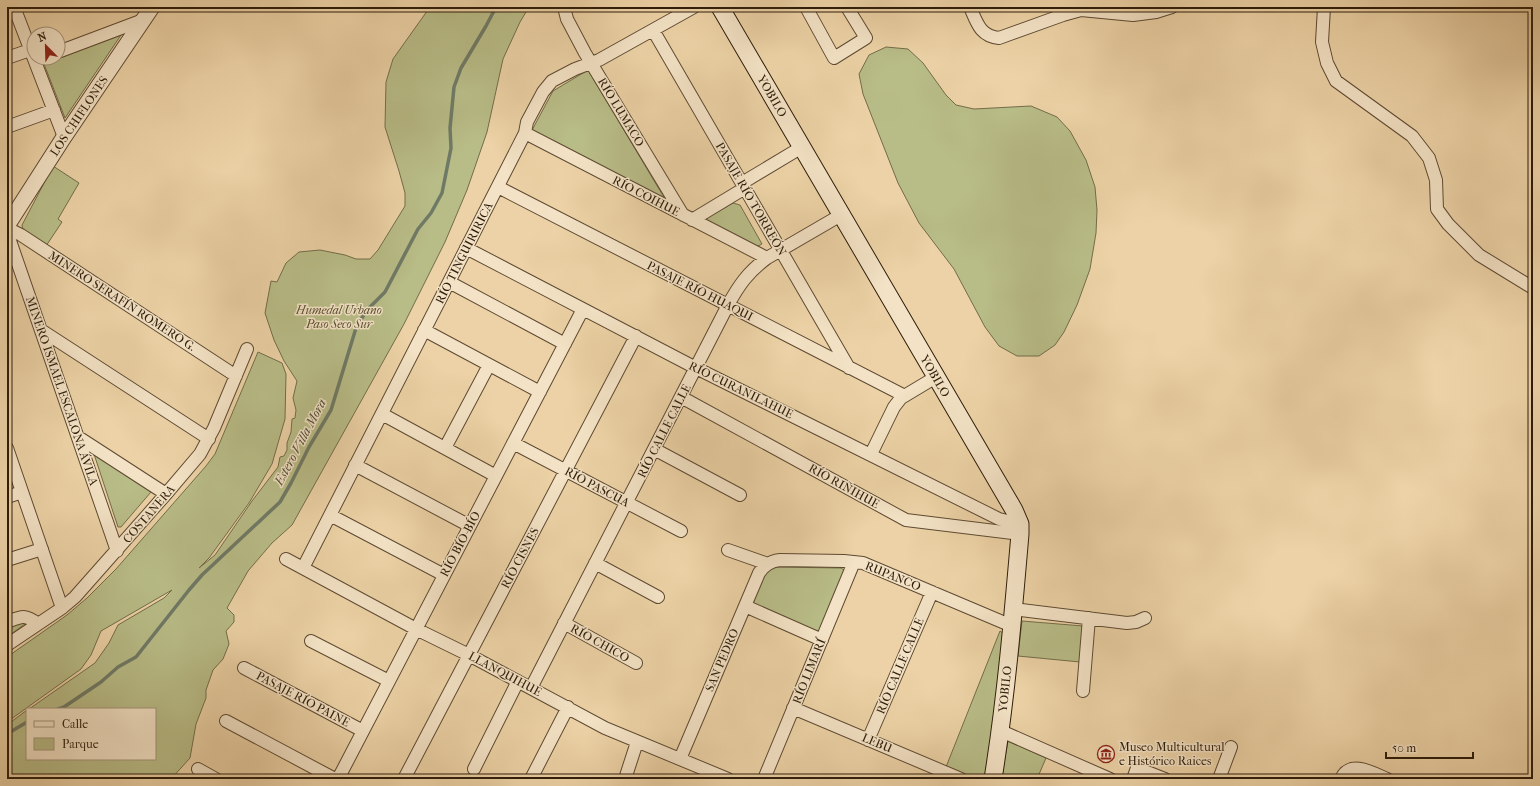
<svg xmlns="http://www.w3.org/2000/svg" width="1540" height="786" font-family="'IM FELL French Canon',serif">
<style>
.green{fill:#b8bc87;stroke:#736c49}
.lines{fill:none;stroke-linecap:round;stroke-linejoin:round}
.stream{stroke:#6f7a66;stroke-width:3.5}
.minor-casing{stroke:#5e4a32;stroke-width:14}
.tertiary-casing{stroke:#5e4a32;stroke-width:17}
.secondary-casing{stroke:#2e1d0b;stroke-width:19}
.minor{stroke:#f3e2c5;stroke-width:12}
.tertiary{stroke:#f3e2c5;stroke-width:15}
.secondary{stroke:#f3e2c5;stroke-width:17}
.labels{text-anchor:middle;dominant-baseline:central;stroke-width:3;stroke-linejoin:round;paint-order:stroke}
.street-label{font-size:12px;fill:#2e1d0b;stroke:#f3e2c5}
.park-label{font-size:12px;font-style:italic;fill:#574d30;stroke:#f3e2c5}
.poi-label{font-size:12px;fill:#2e1d0b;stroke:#f3e2c5;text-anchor:start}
.water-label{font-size:13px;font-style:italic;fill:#4e4c38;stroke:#f3e2c5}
</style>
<rect width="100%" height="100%" fill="#ecd2a6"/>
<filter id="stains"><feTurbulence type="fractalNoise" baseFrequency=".005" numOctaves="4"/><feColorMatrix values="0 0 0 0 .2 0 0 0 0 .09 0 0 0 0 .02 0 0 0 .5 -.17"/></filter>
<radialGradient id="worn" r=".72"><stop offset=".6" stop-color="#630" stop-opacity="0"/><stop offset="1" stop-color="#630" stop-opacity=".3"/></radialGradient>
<path class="green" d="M430,7H529L520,22L503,59L487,132L467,190L445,242L404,324L292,525L272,543L248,571L227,608L234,615V622L226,631L229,644L223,659L213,670L206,690V698L196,724L190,758L171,779H7V725L27,710V759H155V709H29L95,663L109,643L118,625L164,598L172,590L101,631L91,655L81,669L7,722V657L67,615L87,598L116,569L206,466L215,454L258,352L282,363L286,374L285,419L272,464L249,503L209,558L199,568L215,555L252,501L278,467L280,457L284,456L287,450V443L291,432L292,419L295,418L296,410L293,398L297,381L284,361L274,340L265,313L271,281L277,282L286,263L299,252L320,250L345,255L356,259H370L378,250L405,206V193L399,171L385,127L386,82L393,59Z
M121,35L65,118L44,64Z
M886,47L908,49L923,63L946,95L956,105L974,109L1031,106L1057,117L1070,131L1086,160L1095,187L1097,210L1096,233L1090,269L1077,305L1064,332L1055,345L1039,356H1017L999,346L985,327L954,269L919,223L898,183L863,94L859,74L869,55Z
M588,70L665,199L531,132L553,91Z
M53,166L79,183L58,219L62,222L46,246L23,231L22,225Z
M733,203L740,205L762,244L754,248L709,226L706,218Z
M94,454L151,492L121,527H118Z
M774,567L841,568L844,570L845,574L820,630L817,633L754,604C753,597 762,574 768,569C769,569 774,567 774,567Z
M23,619L25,624L7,637V625Z
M1022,621L1083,626L1080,662L1018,656Z
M1000,631L1005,635L985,779H972L946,767Z
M1008,741L1046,758L1037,779H1001Z"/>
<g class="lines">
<path class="stream" d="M58,709L64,707L101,682L118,667L136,657L189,590L202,575L280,502L291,483L309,447L331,410L356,328L366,311L385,292L418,229L431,213L442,193L451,148L450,128L454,87L461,68L486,26L496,7
M7,734L27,722"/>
<g class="minor-casing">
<path id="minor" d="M14,7L64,137
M564,7L567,19L585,53L683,215
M806,7L834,58L866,38L847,7
M970,7C977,23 980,36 999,38L1063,15L1081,10L1133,15L1156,12L1172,7
M1324,7L1322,42L1327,63L1336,81L1412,136L1429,158L1436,180L1437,209L1448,224L1479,255L1533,288
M653,30L849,368
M58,52L143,20
M7,58L30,50
M7,127L54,110
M525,133L767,258
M742,183L802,147
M498,187L903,395
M692,220L745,188
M7,228L21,235L236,376
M7,232L117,551
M466,248L696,368L999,519L1020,524
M449,282L565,344
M41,330L209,439
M424,330L540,392
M681,397L906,520L1020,534
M382,414L496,476
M78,437L166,494
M513,443L681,531
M7,448L62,608
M445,448L489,365
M654,449L740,495
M871,454L894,407L901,398L936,377
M355,465L470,526
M7,497L22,492
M330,515L444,575
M728,550L768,564
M286,559L416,629L469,655L605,728L728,779
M7,560L42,549
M595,563L658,597
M303,568L525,133L527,122L543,92L552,81L575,69L599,60L694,7
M745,606L822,640
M1013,609L1127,623L1136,622L1145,618
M7,622C22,616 25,614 38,624
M564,623L636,663
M311,641L389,681
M7,645L62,608L75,597L166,494L200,454L214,428L247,349
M244,668L363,731
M531,688L728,305C739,285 748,272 767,258L841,215
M1083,691L1089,618
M793,708L961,779
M226,721L335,779
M1001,731L1110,779
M868,740L932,592
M680,759L759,573C764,565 771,561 780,560L844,561L863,563L1012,626
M198,769L216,779
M474,769L518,681
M338,779L583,309
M404,779L636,336
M531,779L568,707
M625,779L637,742
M764,779L854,562
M1133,779L1137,768L1165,779
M1219,779L1231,747
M1341,779C1350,759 1373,773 1387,779"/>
</g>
<g class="tertiary-casing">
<path id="tertiary" d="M7,226L64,137L152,7"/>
</g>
<g class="secondary-casing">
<path id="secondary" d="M720,7L1014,510L1020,524V534C1013,616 1006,698 993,779"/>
</g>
<use href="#minor" class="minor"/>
<use href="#tertiary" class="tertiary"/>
<use href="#secondary" class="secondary"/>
</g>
<defs>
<g id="museum-ring" transform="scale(0.9)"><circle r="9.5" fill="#f3e2c5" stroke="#8f2418" stroke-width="1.5"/><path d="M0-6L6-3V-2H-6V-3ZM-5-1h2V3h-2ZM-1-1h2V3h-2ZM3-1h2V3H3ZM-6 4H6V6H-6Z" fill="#8f2418"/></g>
</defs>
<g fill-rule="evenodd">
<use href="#museum-ring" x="1106" y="754"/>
</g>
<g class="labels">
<g class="street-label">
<text transform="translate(772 96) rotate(60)">YOBILO</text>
<text transform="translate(621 112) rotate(59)">RÍO LUMACO</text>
<text transform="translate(79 116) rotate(-56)">LOS CHIFLONES</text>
<text transform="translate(646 196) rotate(27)">RÍO COIHUE</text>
<text transform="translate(751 199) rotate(60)">PASAJE RÍO TORREÓN</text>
<text transform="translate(464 253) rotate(-63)">RÍO TINGUIRIRICA</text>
<text transform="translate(700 291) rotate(27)">PASAJE RÍO HUAQUI</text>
<text transform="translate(122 301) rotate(33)">MINERO SERAFÍN ROMERO G.</text>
<text transform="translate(935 376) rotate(60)">YOBILO</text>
<text transform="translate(741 390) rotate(26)">RÍO CURANILAHUE</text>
<text transform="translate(62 391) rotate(71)">MINERO ISMAEL ESCALONA ÁVILA</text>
<text transform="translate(664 431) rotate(-63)">RÍO CALLE CALLE</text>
<text transform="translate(844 486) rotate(29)">RÍO RIÑIHUE</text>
<text transform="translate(597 487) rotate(28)">RÍO PASCUA</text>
<text transform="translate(149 514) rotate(-49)">COSTANERA</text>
<text transform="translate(460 544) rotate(-62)">RÍO BÍO-BÍO</text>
<text transform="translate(520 558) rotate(-62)">RÍO CISNES</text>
<text transform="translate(893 576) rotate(22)">RUPANCO</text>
<text transform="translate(600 643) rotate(29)">RÍO CHICO</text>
<text transform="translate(722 660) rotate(-67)">SAN PEDRO</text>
<text transform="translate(900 666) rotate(-67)">RÍO CALLE CALLE</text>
<text transform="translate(809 671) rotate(-68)">RÍO LIMARÍ</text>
<text transform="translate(505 674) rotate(28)">LLANQUIHUE</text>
<text transform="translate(1005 689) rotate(-84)">YOBILO</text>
<text transform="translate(303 699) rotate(28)">PASAJE RÍO PAINE</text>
<text transform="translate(877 743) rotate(23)">LEBU</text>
</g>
<g class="park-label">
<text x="339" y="310">Humedal Urbano<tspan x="339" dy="14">Paso Seco Sur</tspan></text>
</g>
<g class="poi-label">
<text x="1119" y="747">Museo Multicultural<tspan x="1119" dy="14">e Histórico Raices</tspan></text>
</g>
<g class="water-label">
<text transform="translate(300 442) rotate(-62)">Estero Villa Mora</text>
</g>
</g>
<rect width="1540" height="786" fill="none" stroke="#ecd2a6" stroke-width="24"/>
<rect x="8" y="8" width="1524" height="770" fill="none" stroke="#2e1d0b" stroke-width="2"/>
<rect x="12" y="12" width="1516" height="762" fill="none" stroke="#2e1d0b"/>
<rect x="26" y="708" width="130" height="52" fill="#f3e2c5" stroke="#a4937b"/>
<rect x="34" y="721" width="20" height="6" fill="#f3e2c5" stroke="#a4937b"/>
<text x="62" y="728" font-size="12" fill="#2e1d0b">Calle</text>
<rect x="34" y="738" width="20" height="12" fill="#b8bc87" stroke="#a4937b"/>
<text x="62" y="748" font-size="12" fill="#2e1d0b">Parque</text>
<g transform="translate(46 46) rotate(337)"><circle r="19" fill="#f3e2c5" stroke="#a4937b"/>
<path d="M0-3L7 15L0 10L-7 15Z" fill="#8f2418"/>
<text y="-6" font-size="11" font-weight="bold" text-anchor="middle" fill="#2e1d0b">N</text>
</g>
<path d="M1386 752v6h87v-6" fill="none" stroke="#2e1d0b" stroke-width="2"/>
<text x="1392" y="752" font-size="12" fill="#2e1d0b" stroke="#f3e2c5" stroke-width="3" paint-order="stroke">50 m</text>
<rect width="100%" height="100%" filter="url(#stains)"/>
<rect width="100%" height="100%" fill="url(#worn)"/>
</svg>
